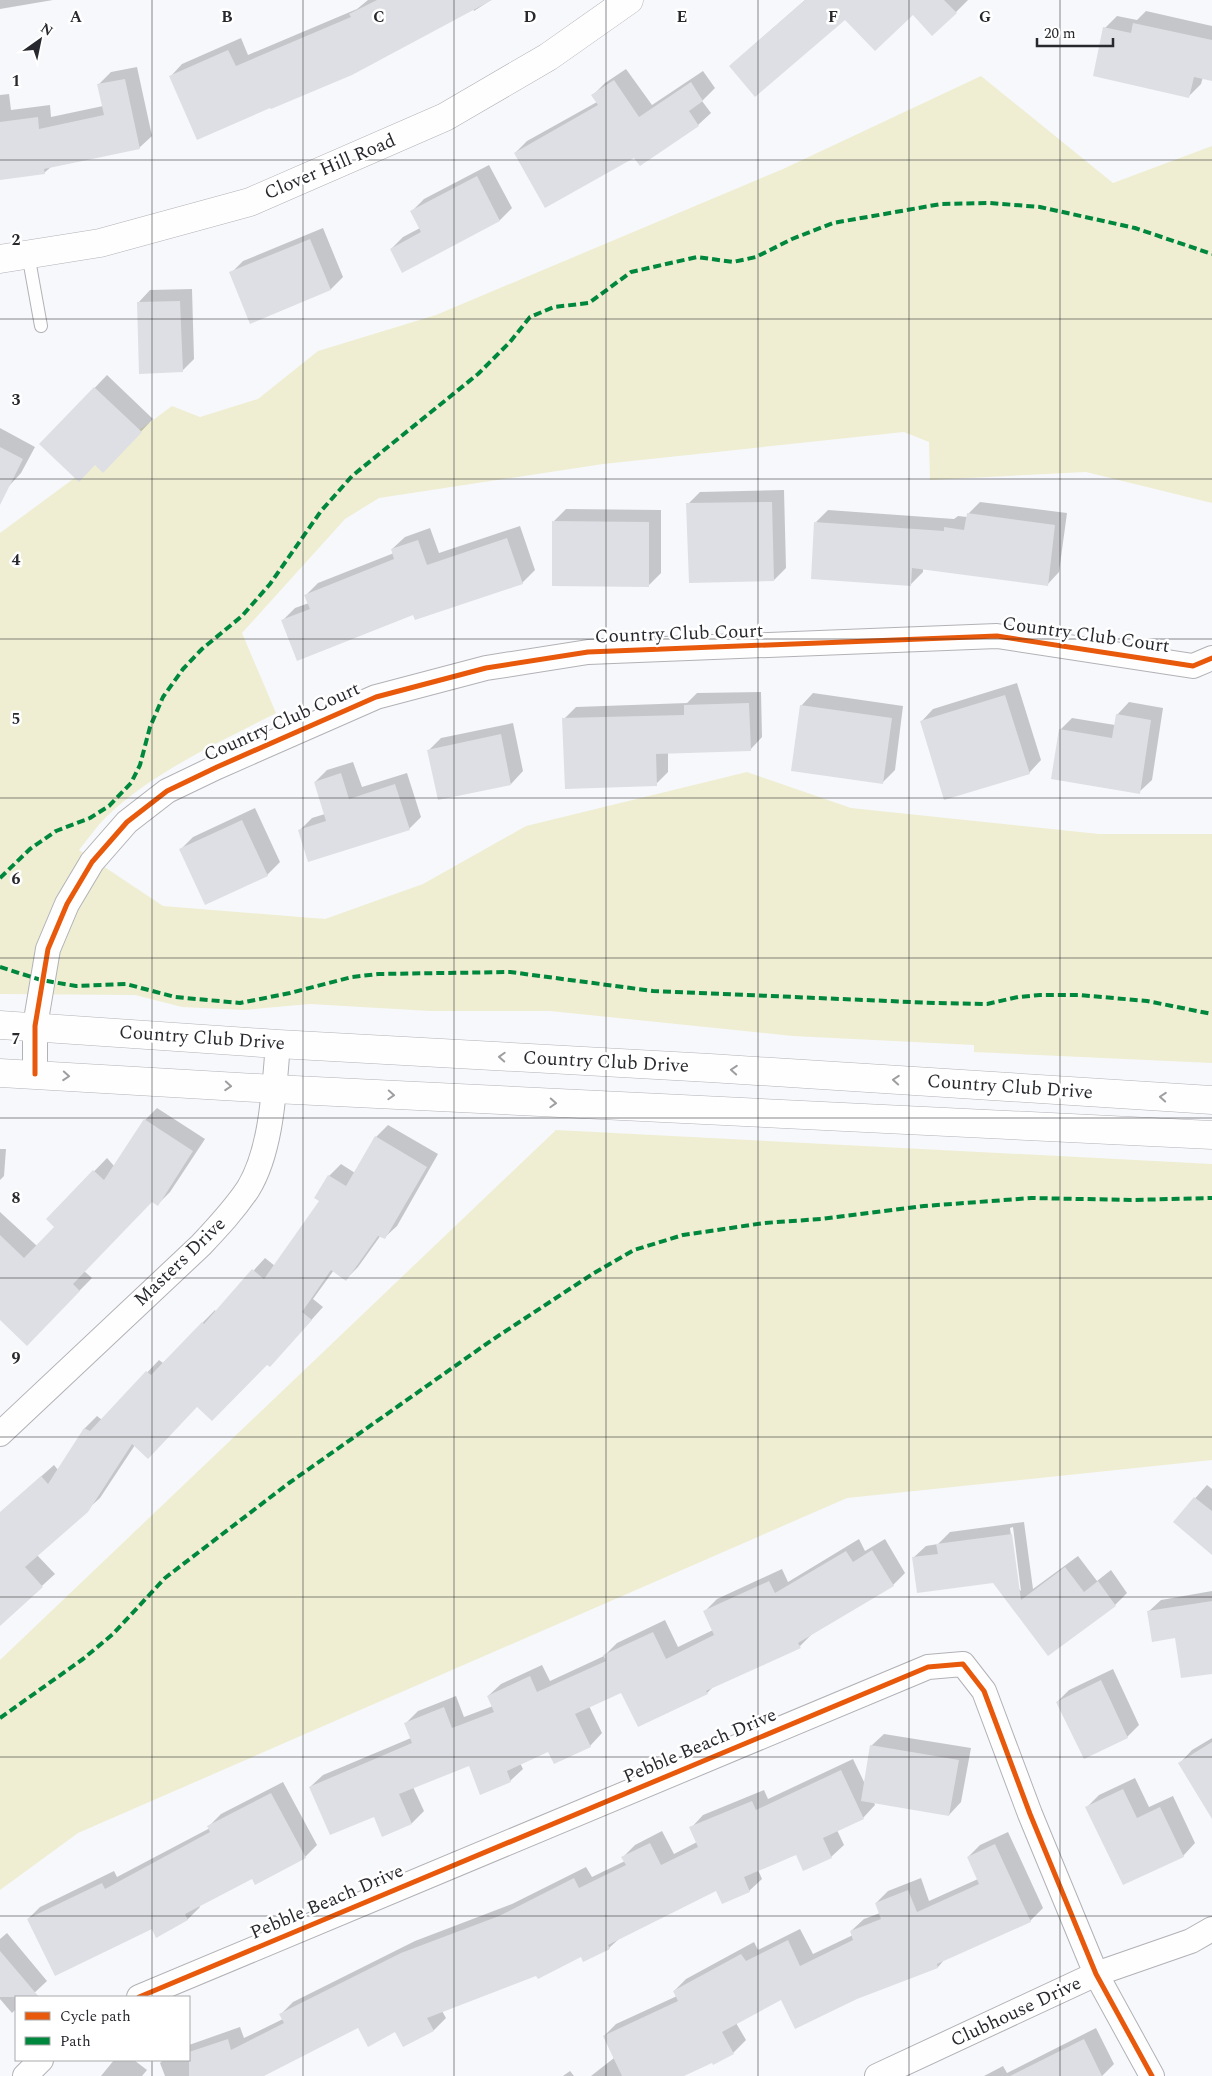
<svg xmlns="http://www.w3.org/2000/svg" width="1212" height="2076" font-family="Spectral,serif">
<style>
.green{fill:#efeed2}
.shadow{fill:#0003;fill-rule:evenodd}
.building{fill:#dedfe4}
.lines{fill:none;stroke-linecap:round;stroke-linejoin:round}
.service-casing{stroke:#b2b2b6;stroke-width:14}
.minor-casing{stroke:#b2b2b6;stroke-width:26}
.tertiary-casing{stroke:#b2b2b6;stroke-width:29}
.secondary-casing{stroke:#b2b2b6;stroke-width:29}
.service{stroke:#fefeff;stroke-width:12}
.minor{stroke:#fefeff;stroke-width:24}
.tertiary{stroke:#fefeff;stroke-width:28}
.secondary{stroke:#fefeff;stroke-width:28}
.quiet{stroke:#00873e;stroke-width:4;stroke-dasharray:8 4;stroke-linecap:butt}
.cycleway-casing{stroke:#fff;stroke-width:8}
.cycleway{stroke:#e8590c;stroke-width:5}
.oneway{stroke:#9e9ea1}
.grid{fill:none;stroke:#28292e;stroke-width:1;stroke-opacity:0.55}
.labels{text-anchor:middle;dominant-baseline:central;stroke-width:5;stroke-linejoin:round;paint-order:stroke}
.street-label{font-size:19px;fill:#28292e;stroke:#fff}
.grid-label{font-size:16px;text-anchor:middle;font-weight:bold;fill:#28292e;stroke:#fff;stroke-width:5;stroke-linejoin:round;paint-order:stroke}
</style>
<rect width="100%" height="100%" fill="#f7f8fc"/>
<path class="green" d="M981,76L1113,183L1212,146V503L1086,472L930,480L929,442L904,432L603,464L379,498L345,519L242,633L276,713C217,744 154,771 106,817C96,827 88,839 79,850L163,906L325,919L423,884L526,826L747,772L851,808L1099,834H1212V1063L974,1052V1045L793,1036L550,1011H430L310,1004L244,1010L182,1007L135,995L0,994V533L172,406L200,417L258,399L318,351L436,315L783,169Z
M556,1130L1212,1164V1460L847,1498L78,1833L0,1890V1660Z"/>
<path class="shadow" d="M0,0H53L0,9Z
M368,0H491L474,11L473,9L352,73L170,77L182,64L241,38L248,55L357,9Z
M805,0H968L956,12L845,18L730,66Z
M1146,11L1212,26V79L1203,77L1201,84L1189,96L1105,28L1117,16L1137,20Z
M137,67L152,136L139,148L51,167L44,173L0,178V95L9,94L11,110L50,105L51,117L103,106L98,85L111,72Z
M626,69L652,105L703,71L715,88L702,101L711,113L698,125L640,164L635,156L515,153L527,141L597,102L593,95L605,83Z
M489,165L512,208L500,220L391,249L403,237L420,228L412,211L424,199Z
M323,228L343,277L331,289L251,322L231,273L243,261Z
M192,289L194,359L182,371L138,303L150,290Z
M107,375L153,419L103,471L95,464L41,444Z
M0,428L35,447L21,473L9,486L0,481Z
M784,490L786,568L774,580L688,504L700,492Z
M980,502L1067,513L1059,572L1047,585L923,568V572L911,584L816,522L828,510L954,519L958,516L967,517L968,514Z
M566,509L661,510V573L648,586L554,521Z
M520,526L535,570L522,583L414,614L282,621L295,608L309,603L306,595L318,583L394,553L392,549L405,537L430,528L439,553Z
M1017,683L1041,760L1029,773L921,722L933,709Z
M761,692L762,737L750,750L668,752V772L656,784L564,719L576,707L687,703L697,693Z
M813,693L903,706L895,770L882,783L801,706Z
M1129,702L1163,708L1152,780L1139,792L1060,730L1072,718L1115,725L1117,715Z
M513,723L523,771L511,784L429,750L441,738Z
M353,762L362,787L407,773L421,817L409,829L300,830L312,818L325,814L315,782L327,770Z
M255,808L280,862L267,875L206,903L181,849L193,837Z
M157,1108L205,1139L170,1192L158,1204L152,1201L84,1271L92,1278L27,1344L0,1318V1212L37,1246L56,1227L48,1219L107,1158L115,1167L145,1120Z
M388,1125L438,1154L397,1226L384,1238L381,1235L358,1267L346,1279L334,1270L313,1299L323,1307L270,1366L267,1363L135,1445L100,1498L37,1555L55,1574L0,1624V1513L54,1465L58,1470L85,1428L97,1416L102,1420L159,1360L163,1363L215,1310L216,1312L265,1258L275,1266L321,1200L329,1176L341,1164L355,1173L376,1137Z
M0,1149H6L4,1176L0,1180Z
M1207,1485L1212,1489V1553L1174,1522Z
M1024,1522L1033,1589L1078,1556L1097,1581L1111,1570L1127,1593L1115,1605L1048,1654L994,1581L913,1558L926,1546L938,1544L950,1532ZM1013,1527L1021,1591L1018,1588L1010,1528Z
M859,1539L865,1551L885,1539L905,1573L893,1585L812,1634L800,1646L713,1687L707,1693L622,1691L589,1706L602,1733L590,1746L549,1750L520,1763L523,1769L510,1781L469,1765L413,1787L424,1811L412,1823L383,1835L374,1815L310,1787L323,1775L411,1738L406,1723L418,1711L456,1696L464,1717L493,1706L488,1696L501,1684L542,1665L550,1681L604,1656L617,1643L665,1620L678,1647L713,1630L704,1612L717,1599L782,1569L788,1582Z
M1212,1591V1672L1148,1612L1161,1600Z
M1113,1669L1139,1725L1127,1737L1057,1702L1069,1690Z
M884,1734L971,1748L961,1802L949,1815L874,1802L875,1805L863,1818L837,1830L844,1845L831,1857L796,1854L758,1870L762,1879L749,1891L717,1889L620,1938L609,1948L581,1956L442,2011L446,2018L434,2030H396L359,2026L261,2076H165L160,2063L163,2060H189V2045L240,2027L244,2038L283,2019L281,2014L293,2002L415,1941L512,1904L586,1867L592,1877L625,1861L623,1857L635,1845L662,1831L674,1854L697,1842L691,1828L703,1815L764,1790L768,1799L853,1759L865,1784L871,1746Z
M1212,1738V1817L1180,1763L1192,1750Z
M1135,1778L1149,1807L1173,1796L1195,1843L1183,1856L1087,1807L1099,1795Z
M283,1782L317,1845L305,1857L252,1877L199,1905L200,1907L188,1919L157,1936L152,1928L28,1919L40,1907L114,1871L117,1877L210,1828L209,1826L221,1814Z
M1008,1832L1043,1908L1030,1921L945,1959L938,1967L782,1998L736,2023L746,2040L733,2053L714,2064L712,2061L681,2076H591L614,2058L604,2036L616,2024L677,1996L674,1991L686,1979L754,1942L758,1950L800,1929L813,1954L853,1935L851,1931L864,1919L880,1913L876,1903L888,1891L921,1878L929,1901L978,1879L968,1857L980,1845Z
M7,1933L47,1981L30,1997H16V2009L12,2013L0,1999V1939Z
M1096,2028L1114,2064L1102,2076H984L1003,2066L1007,2073Z
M114,2060H134L147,2070L142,2076H101Z
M570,2071L574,2076H563Z"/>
<path class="building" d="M377,0H492L352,75L271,109L270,108L197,140L169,76L228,50L236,66L351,17L349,14Z
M805,0H944L957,13L932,36L913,15L875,51L845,20L755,97L729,66Z
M1133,23L1212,40V81L1194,77L1189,98L1093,76L1103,27L1131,33Z
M125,79L140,149L44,169L45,174L0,180V122L38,117L39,129L104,115L97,84Z
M614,80L639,117L691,82L703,101L689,111L699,126L640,166L634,158L545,208L514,153L598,105L591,95Z
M477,176L500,221L402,273L390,249L421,232L410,211Z
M310,239L331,290L250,324L229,272Z
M180,301L183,372L139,374L137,302Z
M94,387L142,432L103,473L95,465L79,482L39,444Z
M0,447L23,459L0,505Z
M772,502L774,581L689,583L686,503Z
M967,513L1055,525L1048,586L912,568L911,586L811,579L814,522L944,531V527L964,530Z
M552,521L649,522V587L552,586Z
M507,538L523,584L415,620L413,615L297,661L281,620L310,609L304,595L394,559L391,549L418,540L427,565Z
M1005,695L1030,774L944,800L920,721Z
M749,703L751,751L656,754L657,786L565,789L562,718L684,715V705Z
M800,705L892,718L883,784L791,771Z
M1116,714L1151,720L1140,794L1051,779L1059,729L1112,738Z
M501,734L511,785L438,800L427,750Z
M341,773L349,799L395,784L410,830L308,862L298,830L326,821L314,782Z
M242,820L268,876L205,905L179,849Z
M144,1119L193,1151L158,1206L152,1202L73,1284L80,1291L27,1346L0,1320V1235L24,1258L54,1227L46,1219L93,1170L104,1180Z
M375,1136L427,1167L385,1239L378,1236L346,1281L331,1270L302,1312L312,1320L270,1367L267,1365L212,1421L197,1407L148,1459L132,1444L88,1512L25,1567L43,1587L0,1626V1512L41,1476L48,1484L84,1428L90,1431L146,1371L151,1375L202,1322L204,1324L252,1269L264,1279L319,1201L314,1198L328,1175L346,1186Z
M1194,1497L1212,1511V1555L1173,1522Z
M1012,1534L1021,1600L1065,1567L1084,1592L1098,1581L1116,1606L1048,1656L993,1583L917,1593L912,1557L938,1554L936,1544Z
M872,1550L894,1586L798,1643L801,1648L706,1691L708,1694L638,1727L621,1693L575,1714L591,1747L554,1764L548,1752L507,1771L511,1782L480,1795L469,1766L399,1794L412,1824L382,1837L374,1817L330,1835L309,1787L412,1743L404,1723L444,1707L452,1728L494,1712L487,1696L530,1676L537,1692L606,1661L603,1655L653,1632L666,1659L714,1635L703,1611L769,1581L775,1593L846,1551L853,1562Z
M1212,1601V1674L1181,1678L1175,1638L1152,1642L1147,1611Z
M1101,1680L1128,1738L1084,1759L1056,1702Z
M1212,1742V1819L1178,1763Z
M870,1745L959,1760L949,1816L861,1801Z
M841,1770L864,1819L823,1838L832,1858L803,1871L796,1855L744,1877L750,1892L722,1904L716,1891L608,1945L610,1949L583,1962L581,1957L538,1979L536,1976L427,2018L434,2031L403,2047L395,2032L368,2047L358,2028L264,2076H189V2052L228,2039L231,2050L284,2023L279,2014L401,1953L499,1916L574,1878L579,1888L626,1865L621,1857L650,1843L661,1865L698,1847L689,1827L752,1801L756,1810Z
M1123,1789L1137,1818L1160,1807L1184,1857L1123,1885L1085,1807Z
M271,1793L306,1858L255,1885L252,1879L185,1914L188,1920L156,1938L152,1929L55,1976L27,1919L102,1883L105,1889L210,1832L207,1826Z
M995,1844L1031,1922L937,1964L938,1968L857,1999L795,2029L781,2000L722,2032L734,2054L713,2065L712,2063L684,2076H622L603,2036L678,2001L673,1991L741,1954L746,1961L788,1940L800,1966L853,1940L850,1931L881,1919L875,1903L908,1890L917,1912L979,1884L967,1857Z
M0,1951L23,1978L39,1997H0Z
M1084,2039L1102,2076H1010Z"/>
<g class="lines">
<g class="service-casing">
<path id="service" d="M28,254L41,326"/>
</g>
<g class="minor-casing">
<path id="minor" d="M35,1074V1026L48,949L67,904L92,862L127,822L167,791L217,767L376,697L486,668L588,652L997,636L1193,666L1212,658
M0,1434L201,1245C218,1227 234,1210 248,1189C272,1150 274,1089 278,1044
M139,1997L928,1667L963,1664L984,1691L1030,1814L1096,1974L1152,2076
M25,2076L41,2060
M877,2076L1096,1974L1191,1941L1212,1929"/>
</g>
<g class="tertiary-casing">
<path id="tertiary" d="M0,259L100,243L250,202L445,117L548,57L629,0"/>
</g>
<g class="secondary-casing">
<path id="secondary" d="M0,1025L278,1044L710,1068L1212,1100
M0,1073L274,1089L1212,1135"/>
</g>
<use href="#service" class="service"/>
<use href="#minor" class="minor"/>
<use href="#tertiary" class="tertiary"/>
<use href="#secondary" class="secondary"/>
<path class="quiet" d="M0,878L30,849L56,831L90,818L109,806L131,783L140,765L150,727L163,697L183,669L202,649L242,616L270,584L321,511L352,476L478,374L510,342L530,317L554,307L589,303L631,272L697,257L733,262L756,257L792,239L833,223L941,204L990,203L1040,207L1135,228L1212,254
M0,967L41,980L76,986L126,984L175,997L240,1003L290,993L352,977L378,974L510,972L653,991L935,1003L987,1004L1018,997L1040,995H1079L1147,1001L1212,1014
M0,1718L83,1659L113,1634L165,1578L289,1483L492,1340L594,1273L634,1250L683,1235L764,1223L821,1219L924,1206L1032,1198L1131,1200L1212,1198"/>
<g class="cycleway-casing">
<path id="cycleway" d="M35,1074V1026L48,949L67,904L92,862L127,822L167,791L217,767L376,697L486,668L588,652L997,636L1193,666L1212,658
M139,1997L928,1667L963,1664L984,1691L1030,1814L1096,1974L1152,2076"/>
</g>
<use href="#cycleway" class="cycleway"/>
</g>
<defs><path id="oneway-chevron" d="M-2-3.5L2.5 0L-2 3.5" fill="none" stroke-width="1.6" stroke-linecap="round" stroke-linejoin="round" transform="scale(1.25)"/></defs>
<g class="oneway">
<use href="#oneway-chevron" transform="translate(502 1057) rotate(-177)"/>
<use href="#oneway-chevron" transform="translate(734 1070) rotate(-176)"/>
<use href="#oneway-chevron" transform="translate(66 1076) rotate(4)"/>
<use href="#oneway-chevron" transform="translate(896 1080) rotate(-176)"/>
<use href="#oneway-chevron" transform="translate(228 1086) rotate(4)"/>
<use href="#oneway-chevron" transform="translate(391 1095) rotate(3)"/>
<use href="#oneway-chevron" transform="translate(1163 1097) rotate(-176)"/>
<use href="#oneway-chevron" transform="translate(553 1103) rotate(3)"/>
</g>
<path class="grid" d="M152,0V1997M303,0V2076M454,0V2076M606,0V2076M758,0V2076M909,0V2076M1060,0V2076M0,160H1212M0,319H1212M0,479H1212M0,639H1212M0,798H1212M0,958H1212M0,1118H1212M0,1278H1212M0,1437H1212M0,1597H1212M0,1757H1212M0,1916H1212M152,2060V2076"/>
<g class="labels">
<g class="street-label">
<text transform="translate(330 167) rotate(-23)">Clover Hill Road</text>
<text transform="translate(679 634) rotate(-2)">Country Club Court</text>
<text transform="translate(1086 635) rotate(8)">Country Club Court</text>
<text transform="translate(282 722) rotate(-24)">Country Club Court</text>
<text transform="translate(202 1038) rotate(4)">Country Club Drive</text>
<text transform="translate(606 1062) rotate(3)">Country Club Drive</text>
<text transform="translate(1010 1087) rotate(4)">Country Club Drive</text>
<text transform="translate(180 1262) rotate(-44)">Masters Drive</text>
<text transform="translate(700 1746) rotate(-23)">Pebble Beach Drive</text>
<text transform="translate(327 1902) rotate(-23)">Pebble Beach Drive</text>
<text transform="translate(1016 2012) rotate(-25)">Clubhouse Drive</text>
</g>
</g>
<g class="grid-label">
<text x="76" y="22">A</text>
<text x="227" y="22">B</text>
<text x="379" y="22">C</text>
<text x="530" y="22">D</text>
<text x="682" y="22">E</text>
<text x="833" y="22">F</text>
<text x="985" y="22">G</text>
<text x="16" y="86">1</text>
<text x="16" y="245">2</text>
<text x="16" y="405">3</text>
<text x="16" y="565">4</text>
<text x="16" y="724">5</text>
<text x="16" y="884">6</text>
<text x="16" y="1044">7</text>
<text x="16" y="1203">8</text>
<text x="16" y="1363">9</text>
</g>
<rect x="15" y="1996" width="175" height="65" fill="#ffffff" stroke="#a9a9ab"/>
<rect x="25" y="2012" width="25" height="8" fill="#e8590c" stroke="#a9a9ab"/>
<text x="60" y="2021" font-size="15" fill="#28292e">Cycle path</text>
<rect x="25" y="2037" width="25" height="8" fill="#00873e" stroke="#a9a9ab"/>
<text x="60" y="2046" font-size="15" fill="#28292e">Path</text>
<g transform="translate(40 40) rotate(33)" stroke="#ffffff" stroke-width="4" paint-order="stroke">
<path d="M0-4L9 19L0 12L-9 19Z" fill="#28292e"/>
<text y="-8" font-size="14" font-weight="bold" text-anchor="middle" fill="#28292e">N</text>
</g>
<path d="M1037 38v8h76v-8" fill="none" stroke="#28292e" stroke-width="2.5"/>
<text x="1044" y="38" font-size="15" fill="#28292e" stroke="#ffffff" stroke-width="4" paint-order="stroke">20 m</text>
</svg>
